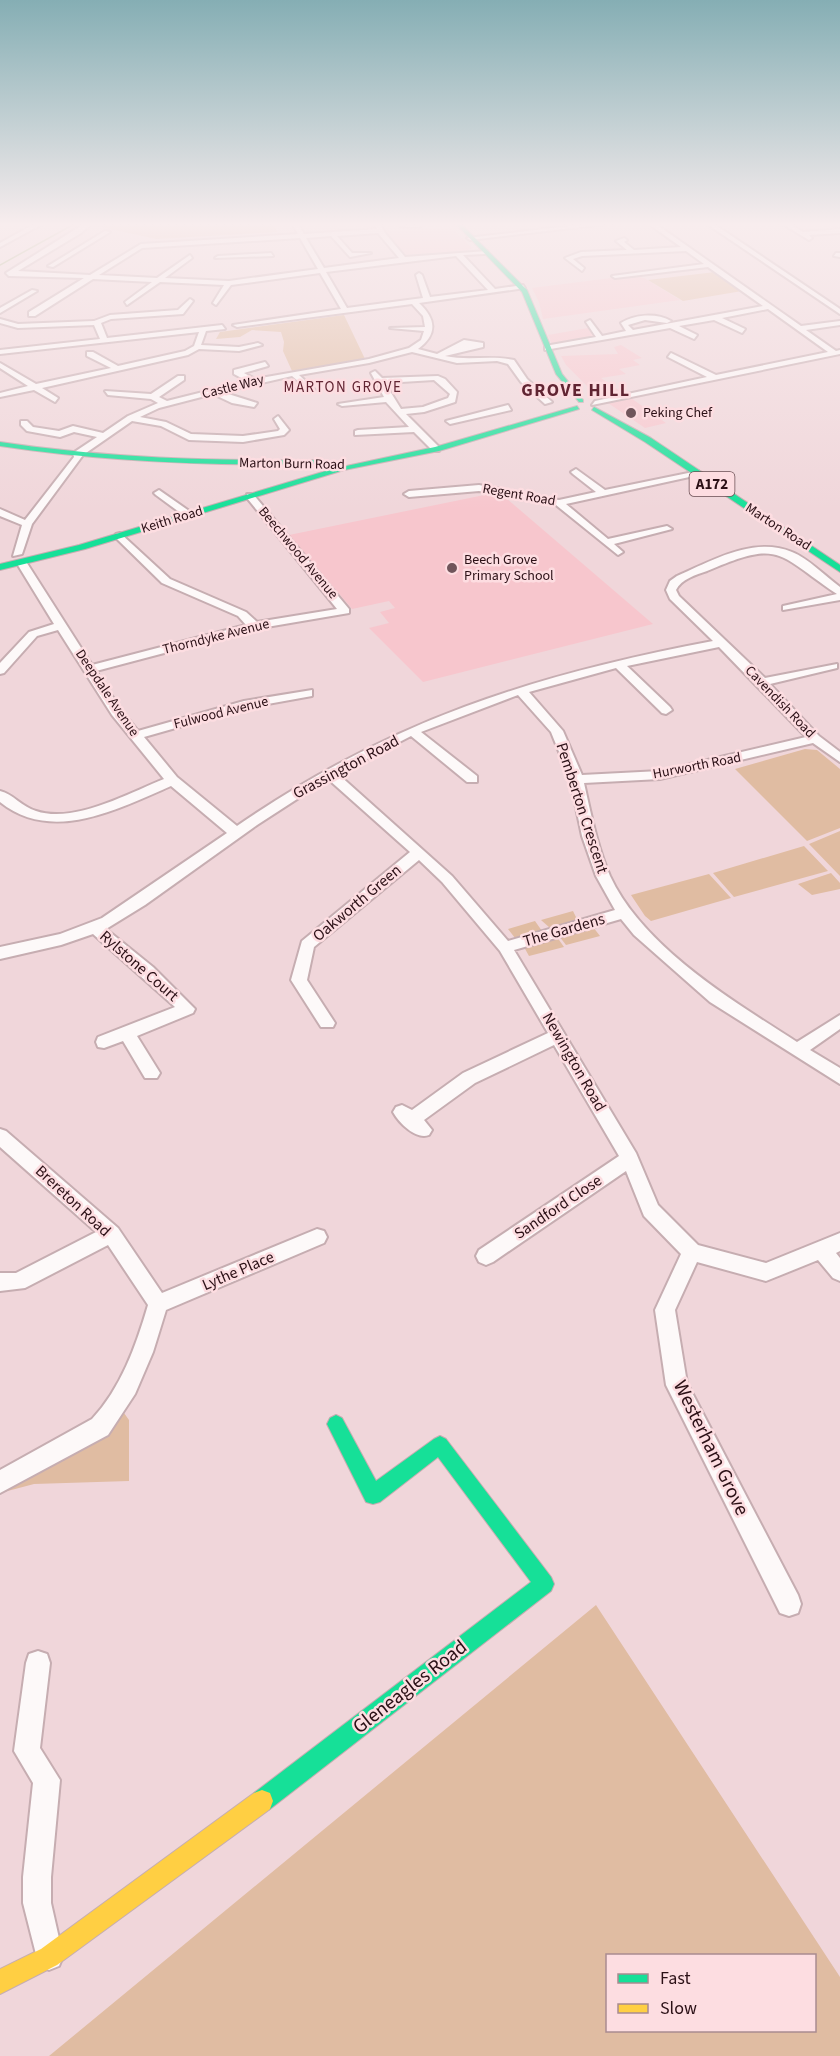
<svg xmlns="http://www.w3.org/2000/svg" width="840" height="2056" font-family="'Source Sans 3',sans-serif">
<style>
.built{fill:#f7c6cd}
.green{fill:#e0bca2;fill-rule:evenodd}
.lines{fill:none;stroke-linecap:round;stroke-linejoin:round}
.stream{stroke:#92a466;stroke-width:1.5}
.street-casing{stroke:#c6adb1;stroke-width:4}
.fast-casing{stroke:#c6adb1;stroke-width:2}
.slow-casing{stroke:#c6adb1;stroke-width:2}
.street{fill:#fdf9f9;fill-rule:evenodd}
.fast{fill:#16e098;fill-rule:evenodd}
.slow{fill:#ffcf43;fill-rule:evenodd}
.poi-dot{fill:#70555b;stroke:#fddde1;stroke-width:2}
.labels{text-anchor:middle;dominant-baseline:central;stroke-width:5;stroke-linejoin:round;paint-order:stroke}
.far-street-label{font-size:14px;fill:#2b1016;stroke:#fddde1}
.far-poi-label{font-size:14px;fill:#2b1016;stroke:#fddde1;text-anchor:start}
.far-neighbourhood-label{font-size:15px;letter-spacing:1.5px;fill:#612432;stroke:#fddde1}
.shield{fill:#fddde1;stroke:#6a4e53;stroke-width:1.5}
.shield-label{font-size:15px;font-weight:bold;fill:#2b1016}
.street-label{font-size:16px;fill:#2b1016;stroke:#fddde1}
.far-district-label{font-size:18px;font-weight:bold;letter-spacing:1.5px;fill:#612432;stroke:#fddde1}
.near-street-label{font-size:20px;fill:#2b1016;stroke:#fddde1}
</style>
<rect width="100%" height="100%" fill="#f0d6da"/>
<path class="built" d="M451,227L472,248L466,251L405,255L384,231Z
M635,275L646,279L680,300L543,319L539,302L532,288Z
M588,328L595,338L552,345L548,335Z
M621,345L642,358L633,360L640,365L619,369L626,374L601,378L623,393L598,397L566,365L561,356L618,354L614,347Z
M631,398L666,423L645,428L608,403Z
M499,492L653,624L423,682L369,628L389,623L380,612L395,608L389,601L352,609L289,535Z"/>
<path class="green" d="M101,222H273L277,232L156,239L97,226Z
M715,272L742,291L683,301L648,280Z
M344,315L365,359L292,371L283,351L284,342L281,332L252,330L240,337L216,339L220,332Z
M805,749L817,750L840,769V828L807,841L735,769Z
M840,831V876L809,844Z
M804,846L828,871L734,897L713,873Z
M831,873L840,883V889L812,895L798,884Z
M709,874L731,898L651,921L645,916L631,895Z
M573,911L578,921L550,928L541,920Z
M535,921L542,931L515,938L508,929Z
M593,927L600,936L566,945L559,936Z
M557,937L564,947L529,956L524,947Z
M124,1413L129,1420V1481L34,1484L0,1493L113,1427Z
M596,1605L840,1977V2056H49ZM608,1956H814V2030H608Z"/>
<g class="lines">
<path class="stream" d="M0,265L78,222"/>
<g class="street-casing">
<path id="street" d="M38,222H46L0,247V243Z
M87,222H94L81,233L18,271L90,275L141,244L298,234L291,222H297L304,234L377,229L373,222H379L385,233L405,257L487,251L485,254L463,255L495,289L523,285L525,288L419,303C436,319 438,334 418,349L437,354L464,340L483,343V347L445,356C468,361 491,355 514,360L527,379L552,402L545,404L521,382L508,364L497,361L457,363L412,352L369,363L299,375L315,390L311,392L292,376L222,392L257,403L254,407L232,403L213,394L159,408L140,417L166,422L191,434L243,436L278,431L280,429L274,419L278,416L289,430L284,435L243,442L189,440L161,426L132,421L83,455L32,524L22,554L13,556L22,525L0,516V509L25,520L74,457L73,453L97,437L74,432L60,437L27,431L21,425V421H27L33,427L59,431L73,426L103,433L128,416L158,403L151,399L108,395L105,391L151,394L178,376H184V380L159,397L167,401L247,381L234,374V370L265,362L268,366L244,373L255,379L369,359L409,348L421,340L424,331L390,328L425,327L423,316L412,304L237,327L233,325L341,309L320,273L231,285L216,305L213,303L224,285L160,282L127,305L125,302L152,282L93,279L35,316H29V312L84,278L9,276L6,273ZM378,233L399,258L324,268L306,238L331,236L350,257L371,253H352L337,236ZM300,238L318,269L229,281L165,278L192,258L190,255L157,278L99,275L142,248ZM456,256L488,290L430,297L422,275L419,273L416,275L423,298L347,308L326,272Z
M603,222H623L470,240L467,238Z
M646,222H653L801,326L840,321V325L806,330L836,351L840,350V354L592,405L595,401L707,377L668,357L671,353L716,375L828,352L768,309L722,318L745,329L742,333L714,320L679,326L697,335L694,339L670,328L545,350V346L596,337L586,322L590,320L602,336L626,331L621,323C635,314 657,313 671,321L667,323L645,320L628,325L633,330L763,306L708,267L615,278L612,276L704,264L686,251L582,256L573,259L584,268L582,271L565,258L581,252L627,250L616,241L624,238L627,240L624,242L634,250L681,247Z
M704,222H711L840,309V314Z
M779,222H786L803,232L840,229V233L809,235L812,238L809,240Z
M418,224L420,227H401Z
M105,231L110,232L53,267L48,266Z
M271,253L273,256L215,258L218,256Z
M836,253H840V257L834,256Z
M32,290L37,291L0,313V308Z
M190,299L193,301L183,314L111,319L101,323L107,338L222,325L225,329L206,331L201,345L239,347L258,343L262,345L239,351L199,349L188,355L42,388L58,398L55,402L34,390L0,397V393L28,386L0,368V363L36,384L111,368L87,356V352H93L118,366L185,351L194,346L199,332L0,354V350L100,339L94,325L18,328L0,323V319L18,324L94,321L110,315L178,310Z
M375,371L382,378L438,376L445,379L457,392L455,402L424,412L406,414L439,447V451H433L414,432L355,435V431L358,430L409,427L386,402L342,406L338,404L384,397L371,373ZM434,380L450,394L448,398L423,407L401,409L385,383Z
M508,405L511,410L450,424L446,421Z
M576,469L605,490L698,471L703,474L566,504L608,539L667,526L672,529L614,544L623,552L618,555L556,505L479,491L409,497L404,494L409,491L479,485L559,500L596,492L573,474L571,472Z
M159,490L192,513V517H186L156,495L154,493Z
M247,494H253L349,609V613L255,629L96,671L121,710L138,731L244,701L312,690V696L246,708L144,737L177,777L237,826C389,721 533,675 713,641L670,599L666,590L670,581L677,576C712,561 753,536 792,552C808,558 825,576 840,587V600L783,610V606L837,594C776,553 781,539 707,571C696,575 681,579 676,590L679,596L765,678L837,664V668L770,684L819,736L840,752V762L813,743L660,779L584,783C591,814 597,846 610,876C643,947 733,1001 797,1042L840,1015V1029L810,1050L840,1068V1084L710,1002L634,935L621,919L514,950L636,1153L658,1205L698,1245L766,1263L840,1233V1251L836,1253L840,1258V1281L833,1278L818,1260L766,1281L697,1262L675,1310L687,1383L798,1595L801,1604L798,1613L789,1616L780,1613L666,1385L655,1310L681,1254L644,1216L626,1171L493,1262L486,1265L479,1262L476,1256L479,1250L619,1156L554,1045L475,1083L424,1120L432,1130L429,1135C416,1140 399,1123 393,1112L396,1107L402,1105L412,1110L463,1073L548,1033L500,951L442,882L419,860L314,947L307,980L335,1023L333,1027H321L291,980L302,941L410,852L328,779L257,825L145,905L106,929L153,967L195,1009L193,1013L137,1036L160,1073L157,1078H145L123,1041L104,1048L98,1047L96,1042L98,1037L175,1007L93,934L61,945L0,959V947L60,934L102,918L227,833L171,786C118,809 52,844 0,802V791C13,794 22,807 36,811C74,824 129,793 164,779L112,715L58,630L37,636L4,673L0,674V663L29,632L54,624L16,562L25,560L92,665L246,625L238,616L162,583L116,538V534L120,533L170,579L246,612L257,622L337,609L247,498ZM719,647L806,737L660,771L582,775L563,731L529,692L616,668L662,713L666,714L672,710L670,707L627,666ZM518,695L551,732L570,779L582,836L596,876L615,910L508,941L452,876L338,774L411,736L467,782H477V776L421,732Z
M0,1129L6,1131L118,1228L162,1293L317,1229L324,1231L327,1237L324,1243L166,1310L153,1352L135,1394L108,1435L0,1493V1470L92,1419C121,1388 136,1346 148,1305L108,1245L25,1288L0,1291V1273H16L96,1232L0,1147Z
M38,1651L47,1654L50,1663L40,1748L60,1780L51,1877V1903L63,1956L59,1966L49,1970L39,1966L23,1903V1877L33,1783L14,1751L26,1663L29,1654Z"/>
</g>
<g class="fast-casing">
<path id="fast" d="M454,222H459L527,290L562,374L583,400V402H579L556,374L522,292Z
M577,406L579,409L439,451L344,470L85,549L0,570V564L79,545L336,468L320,464C212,466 106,462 0,446V442C106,458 213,461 320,460L337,464V468L435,447Z
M594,407L651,438L840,565V572L645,442L592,410Z
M336,1415L342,1418L376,1481L434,1439L440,1436L446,1439L551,1577L554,1584L551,1591L270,1809L262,1812L254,1809L251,1801L254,1793L531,1582L438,1457L380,1502L373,1504L366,1502L327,1424L330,1418Z"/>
</g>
<g class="slow-casing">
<path id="slow" d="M262,1790L270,1793L273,1801L270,1809L57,1965L0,1994V1969L41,1949L254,1793Z"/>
</g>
<use href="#street" class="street"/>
<use href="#fast" class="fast"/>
<use href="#slow" class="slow"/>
</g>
<linearGradient id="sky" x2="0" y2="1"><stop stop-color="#85aeb4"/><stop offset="0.44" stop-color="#f8edee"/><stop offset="1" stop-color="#f8edee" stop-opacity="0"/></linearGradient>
<rect width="840" height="510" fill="url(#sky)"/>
<g class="poi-dot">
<circle cx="631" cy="413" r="6"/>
<circle cx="452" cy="568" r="6"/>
</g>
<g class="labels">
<g class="far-street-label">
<text transform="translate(233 387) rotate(-14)">Castle Way</text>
<text transform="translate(292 464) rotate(1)">Marton Burn Road</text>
<text transform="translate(519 495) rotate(10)">Regent Road</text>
<text transform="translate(172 520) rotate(-17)">Keith Road</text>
<text transform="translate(778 527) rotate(33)">Marton Road</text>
<text transform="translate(298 553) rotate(50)">Beechwood Avenue</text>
<text transform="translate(216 637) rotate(-14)">Thorndyke Avenue</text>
<text transform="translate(107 693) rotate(56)">Deepdale Avenue</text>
<text transform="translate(780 702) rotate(46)">Cavendish Road</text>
<text transform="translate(221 713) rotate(-14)">Fulwood Avenue</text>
<text transform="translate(697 766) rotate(-11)">Hurworth Road</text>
</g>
<g class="far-poi-label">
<text x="643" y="413">Peking Chef</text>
<text x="464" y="560">Beech Grove<tspan x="464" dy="16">Primary School</tspan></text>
</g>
<g class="far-neighbourhood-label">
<text x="343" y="387">MARTON GROVE</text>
</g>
<rect class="shield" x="689.5" y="472" width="45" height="24" rx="4.5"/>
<g class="shield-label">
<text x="712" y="484">A172</text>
</g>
<g class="street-label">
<text transform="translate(346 767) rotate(-28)">Grassington Road</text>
<text transform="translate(582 808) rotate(72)">Pemberton Crescent</text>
<text transform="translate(357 903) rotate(-40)">Oakworth Green</text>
<text transform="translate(564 930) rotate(-16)">The Gardens</text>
<text transform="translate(139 966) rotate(41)">Rylstone Court</text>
<text transform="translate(574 1062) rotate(60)">Newington Road</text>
<text transform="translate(73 1201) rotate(43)">Brereton Road</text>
<text transform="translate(558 1207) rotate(-34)">Sandford Close</text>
<text transform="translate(238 1271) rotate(-23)">Lythe Place</text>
</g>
<g class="far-district-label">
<text x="576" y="390">GROVE HILL</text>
</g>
<g class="near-street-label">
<text transform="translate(711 1448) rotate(64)">Westerham Grove</text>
<text transform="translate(410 1687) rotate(-38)">Gleneagles Road</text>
</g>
</g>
<rect x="606" y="1954" width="210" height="78" fill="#fddde1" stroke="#a98b90" stroke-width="1.5"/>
<rect x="618" y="1974" width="30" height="9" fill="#16e098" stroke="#a98b90" stroke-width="1.5"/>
<text x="660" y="1984" font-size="18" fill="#2b1016">Fast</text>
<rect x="618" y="2004" width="30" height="9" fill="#ffcf43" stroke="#a98b90" stroke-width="1.5"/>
<text x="660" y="2014" font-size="18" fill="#2b1016">Slow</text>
</svg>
